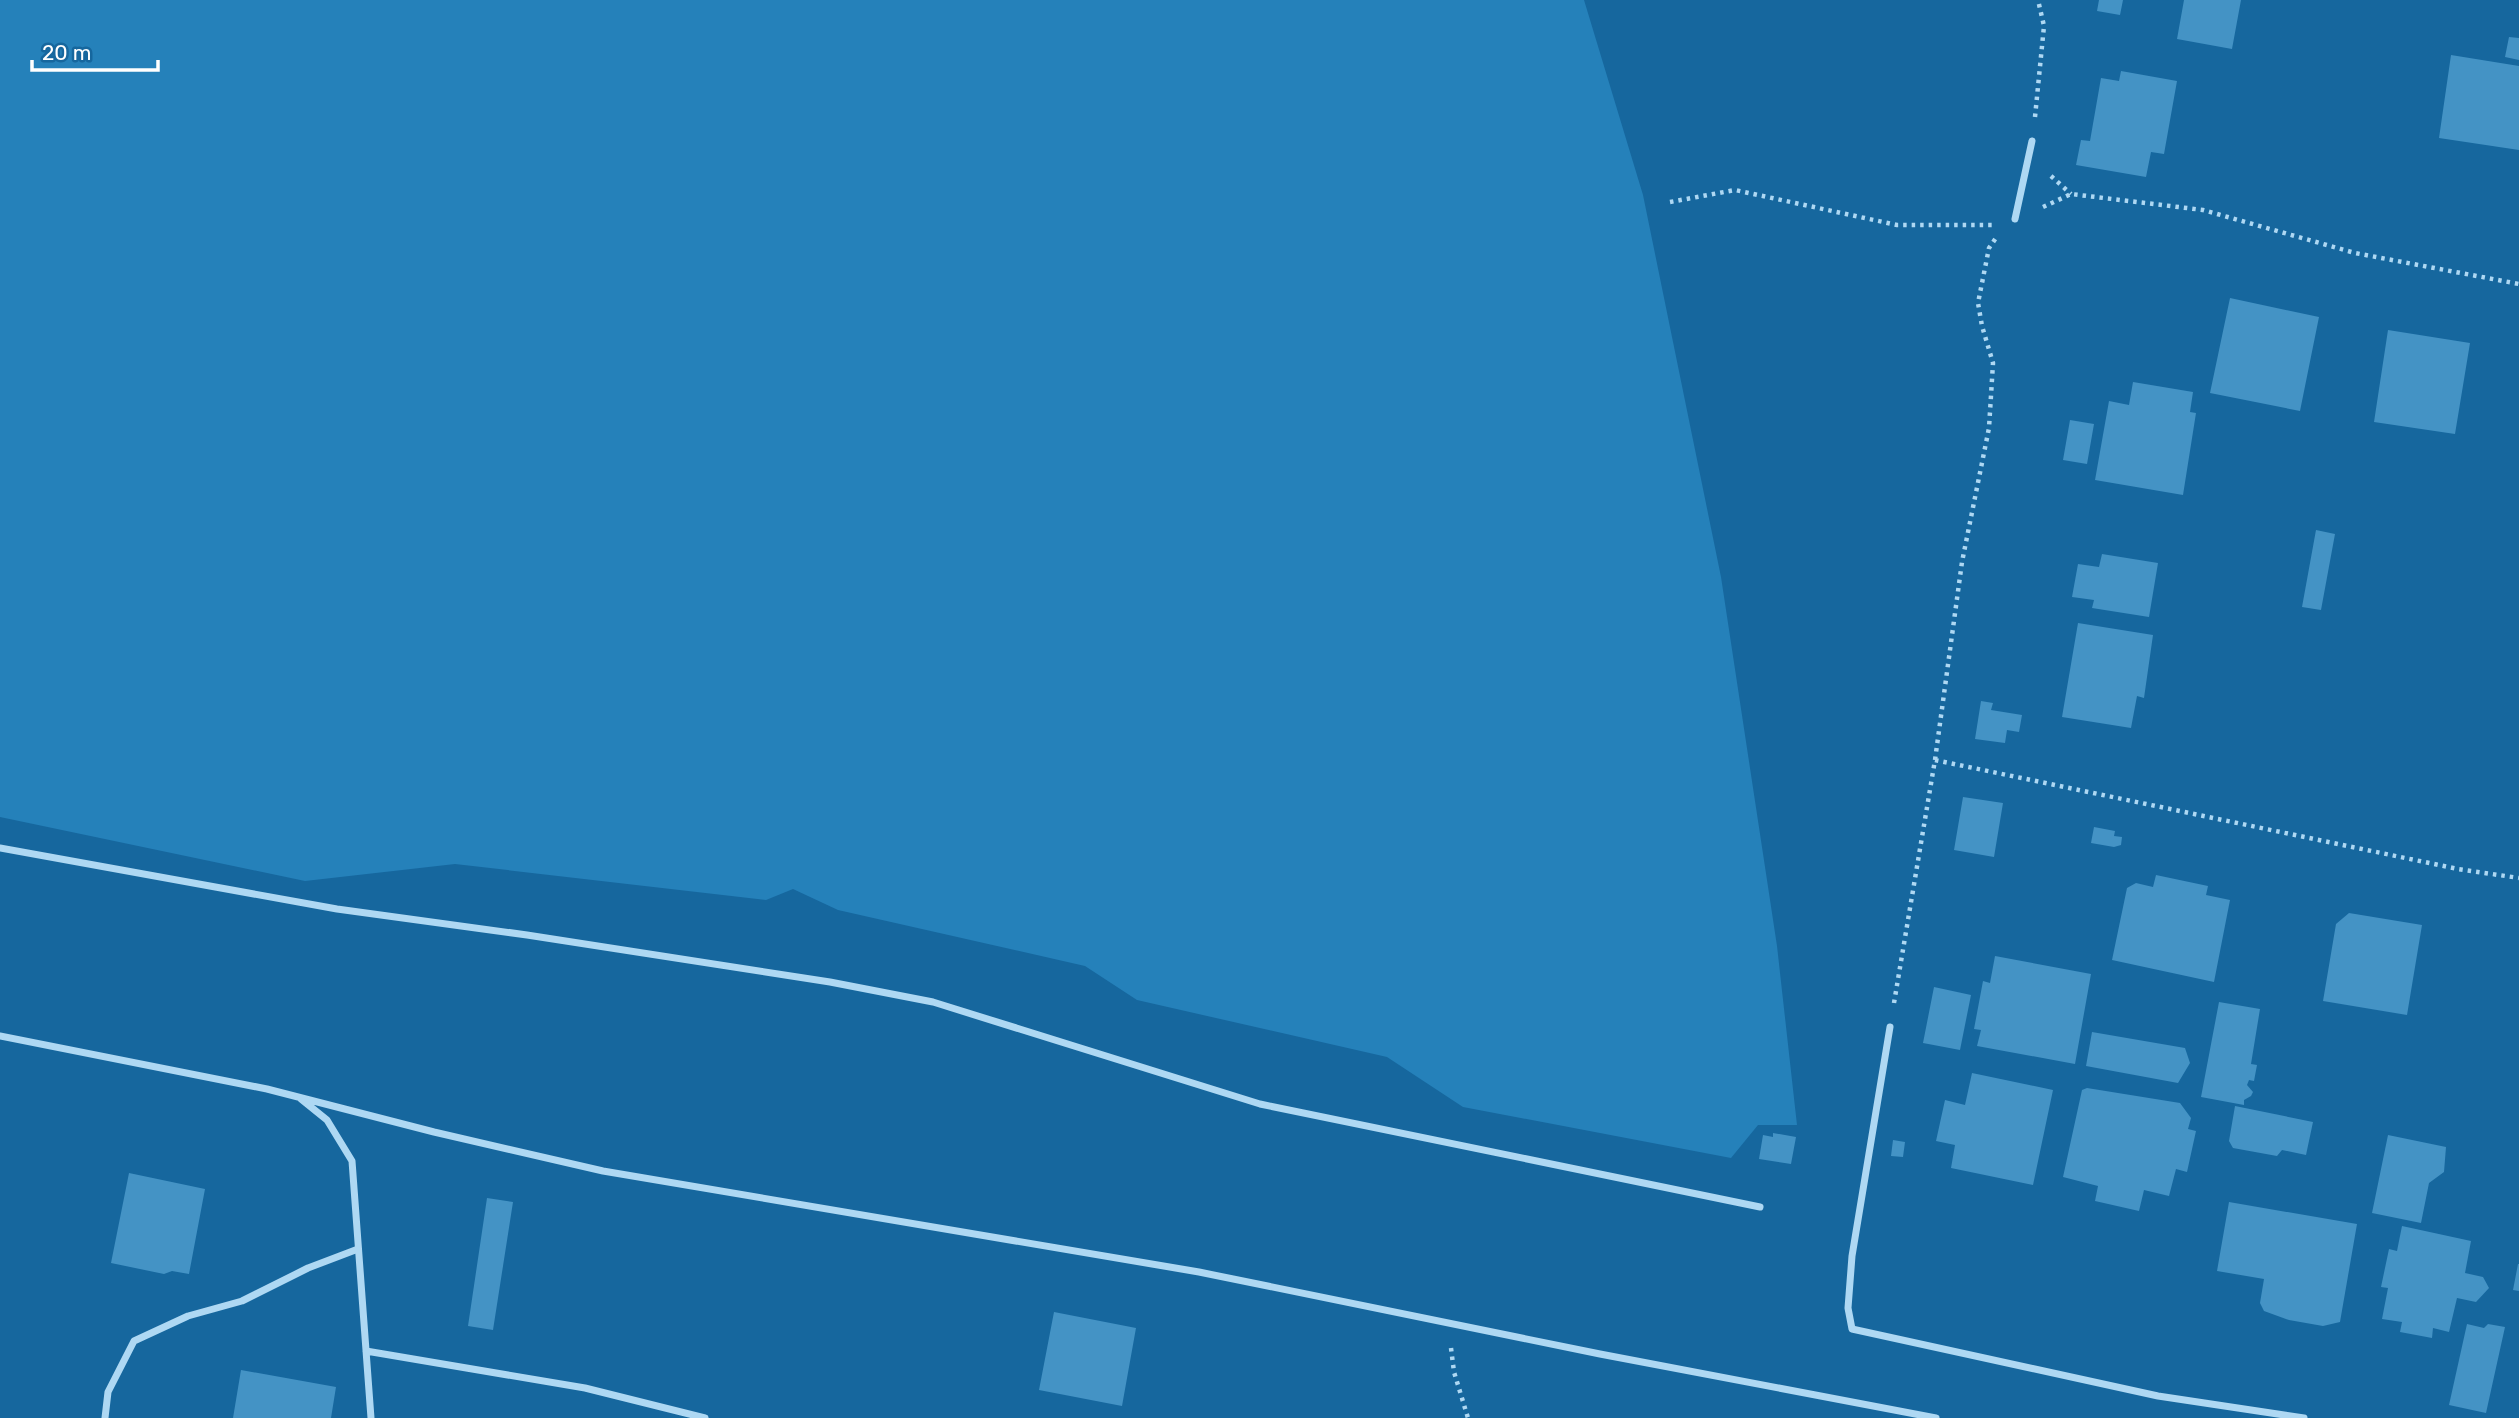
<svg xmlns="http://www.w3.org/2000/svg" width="2519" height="1418" font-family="Rubik,sans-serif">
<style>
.green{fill:#2581ba}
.building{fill:#4493c5}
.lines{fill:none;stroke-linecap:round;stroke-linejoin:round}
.path{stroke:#aed8f3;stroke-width:4.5;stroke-dasharray:3.5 5;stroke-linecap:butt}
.street{stroke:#aed8f3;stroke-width:7}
</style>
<rect width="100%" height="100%" fill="#16679e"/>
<path class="green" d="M0,0H1584L1643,195L1721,577L1777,946L1797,1125H1758L1731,1158L1463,1107L1387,1057L1137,1000L1085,966L838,910L793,889L766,900L455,864L305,881L0,817Z"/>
<path class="building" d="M2099,0H2123L2120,15L2097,11Z
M2184,0H2241L2232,49L2177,39Z
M2509,37L2519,38V60L2505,57Z
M2451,55L2519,66V150L2439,138Z
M2121,71L2177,81L2164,154L2151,152L2146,177L2076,165L2081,140L2090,141L2101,78L2119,81Z
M2230,298L2319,317L2300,411L2210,393Z
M2388,330L2470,343L2455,434L2374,422Z
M2133,382L2193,392L2190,412L2196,413L2183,495L2095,480L2109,401L2129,405Z
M2070,420L2094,424L2087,464L2063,460Z
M2316,530L2335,534L2321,610L2302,607Z
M2102,554L2158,563L2149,617L2092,608L2094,600L2072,597L2078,564L2099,567Z
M2078,623L2153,635L2144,698L2137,696L2131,728L2062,717Z
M1981,701L1993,703L1991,710L2022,715L2019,732L2007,730L2005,743L1975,739Z
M1963,797L2003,803L1994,857L1954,850Z
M2094,827L2115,831L2114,836L2122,837L2121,845L2114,847L2091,843Z
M2156,875L2208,886L2206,895L2230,900L2214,982L2112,960L2127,888L2136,883L2153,887Z
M2349,913L2422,925L2407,1015L2323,1001L2336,924Z
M1995,956L2091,974L2075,1064L1977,1046L1981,1030L1974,1029L1983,981L1990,983Z
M1934,987L1971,995L1960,1050L1923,1043Z
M2219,1002L2260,1009L2251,1064L2257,1065L2254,1081L2249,1080L2247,1085L2253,1092L2251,1096L2244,1100V1105L2201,1097Z
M2092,1032L2185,1048L2190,1063L2178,1083L2086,1066Z
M1972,1073L2053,1090L2033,1185L1951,1168L1955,1145L1936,1141L1945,1100L1965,1105Z
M2087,1088L2180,1103L2191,1118L2188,1129L2196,1131L2187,1172L2176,1169L2169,1196L2144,1190L2139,1211L2095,1201L2098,1186L2063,1177L2082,1090Z
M2235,1106L2313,1122L2306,1155L2282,1150L2277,1156L2233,1148L2229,1141Z
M1773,1133L1796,1137L1791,1164L1759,1159L1763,1135L1773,1137Z
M2388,1135L2446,1147L2444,1172L2429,1183L2421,1223L2372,1213Z
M1893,1140L1905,1142L1903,1157L1891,1156Z
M129,1173L205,1189L189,1274L172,1271L164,1274L111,1263Z
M487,1198L513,1202L493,1330L468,1326Z
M2229,1202L2357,1224L2340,1322L2323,1326L2289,1320L2264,1311L2260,1303L2264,1279L2217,1271Z
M2402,1226L2471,1241L2465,1273L2483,1277L2489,1288L2476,1302L2457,1298L2449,1332L2433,1328L2432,1338L2400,1332L2402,1322L2382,1319L2388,1288L2381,1287L2389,1249L2397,1251Z
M2518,1264H2519V1291L2513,1290Z
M1054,1312L1136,1328L1122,1406L1039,1390Z
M2467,1324L2484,1328L2488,1324L2505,1327L2486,1413L2449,1405Z
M241,1370L336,1387L331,1418H233Z"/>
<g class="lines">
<path class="path" d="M2035,117L2044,26L2038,0
M2051,176L2071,194
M1670,202L1735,190L1897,225H1993
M2043,207L2071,194L2203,210L2355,253L2519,284
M1935,760L2458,869L2519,878
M1894,1003L1935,760L1962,562L1989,428L1993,363L1982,326L1978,303L1989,248L1998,235
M1451,1348L1454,1372L1468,1418"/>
<path class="street" d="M2015,219L2032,141
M0,848L337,909L527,935L830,982L933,1002L1260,1104L1760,1207
M1890,1027L1852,1256L1848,1308L1852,1329L2158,1396L2304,1418
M0,1036L267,1089L434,1132L603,1171L1199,1272L1600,1354L1936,1418
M301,1099L327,1120L352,1161L371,1418
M366,1351L585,1388L705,1418
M105,1418L108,1392L134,1341L188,1316L242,1301L308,1268L358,1249"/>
</g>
<path d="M32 60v10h126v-10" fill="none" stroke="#ffffff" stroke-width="3.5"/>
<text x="42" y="60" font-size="21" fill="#ffffff" stroke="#16679e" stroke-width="5" paint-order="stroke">20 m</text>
</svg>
